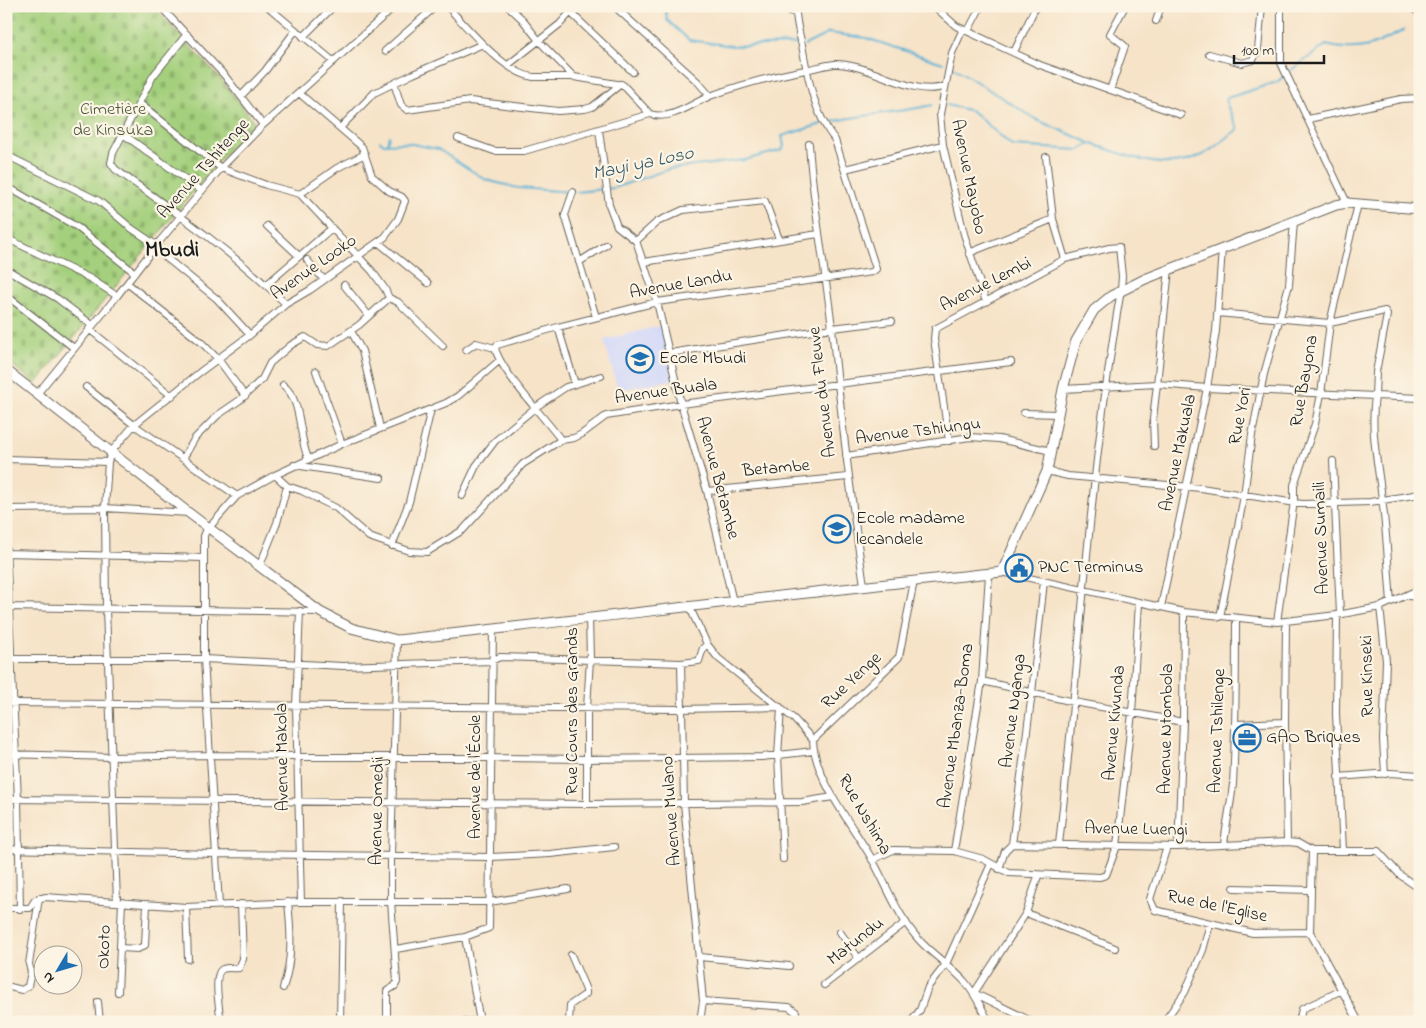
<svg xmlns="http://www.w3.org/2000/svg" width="1426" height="1028" font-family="'Indie Flower',sans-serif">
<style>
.built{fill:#d3d9f9}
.cemetery{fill:url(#cemetery-stones);stroke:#60764c}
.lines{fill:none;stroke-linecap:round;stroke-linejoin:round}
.stream{stroke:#58b1d5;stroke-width:2}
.street-casing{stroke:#686258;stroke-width:8}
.secondary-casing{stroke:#686258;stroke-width:11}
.street{stroke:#fff;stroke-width:6}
.secondary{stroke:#fff;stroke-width:9}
.labels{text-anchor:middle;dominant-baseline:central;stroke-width:4.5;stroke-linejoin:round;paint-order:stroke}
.park-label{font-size:18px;fill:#4c5b3e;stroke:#fcf5e5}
.street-label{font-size:18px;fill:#1c1c1c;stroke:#fcf5e5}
.poi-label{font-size:18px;fill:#1c1c1c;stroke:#fcf5e5;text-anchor:start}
.water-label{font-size:19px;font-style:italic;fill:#345866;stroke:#fcf5e5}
.district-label{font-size:22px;font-weight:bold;fill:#1c1c1c;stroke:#fcf5e5}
</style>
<defs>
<pattern id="cemetery-stones" width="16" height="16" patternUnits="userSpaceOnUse" patternTransform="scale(1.25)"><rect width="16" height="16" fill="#a4d07d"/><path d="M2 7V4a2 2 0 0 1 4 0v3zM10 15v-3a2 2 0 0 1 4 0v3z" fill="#8db26b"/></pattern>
</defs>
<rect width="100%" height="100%" fill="#fcf5e5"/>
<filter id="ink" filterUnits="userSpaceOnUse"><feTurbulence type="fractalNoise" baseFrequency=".02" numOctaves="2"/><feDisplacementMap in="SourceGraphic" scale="10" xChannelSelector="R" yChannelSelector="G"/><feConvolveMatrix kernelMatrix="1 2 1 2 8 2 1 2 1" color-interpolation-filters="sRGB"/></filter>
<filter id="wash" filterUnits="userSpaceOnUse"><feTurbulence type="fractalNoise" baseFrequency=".0096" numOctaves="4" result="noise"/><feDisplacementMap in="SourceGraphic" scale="20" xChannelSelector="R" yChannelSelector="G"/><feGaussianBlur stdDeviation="1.12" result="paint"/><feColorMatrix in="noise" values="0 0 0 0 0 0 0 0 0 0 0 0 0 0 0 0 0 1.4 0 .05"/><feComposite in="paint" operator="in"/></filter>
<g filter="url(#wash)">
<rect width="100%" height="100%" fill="#f6e3c8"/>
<path class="built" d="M663,325L676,379L618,390L604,340Z"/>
<path class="cemetery" d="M6,6H153L224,83L254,122L214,166L36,384L6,360Z"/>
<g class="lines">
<path class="stream" d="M665,6L667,20L689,40L733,46L800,44
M805,45L829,33L866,38L943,63
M953,67L1037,120L1088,142
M1287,73L1326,45C1359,53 1375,46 1404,30
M947,105L972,111L1012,146L1080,150L1089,143C1125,154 1163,174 1200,156C1213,150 1226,138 1238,129L1226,103L1227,98L1277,82L1284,76
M826,123C861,114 897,113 932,105
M380,141L384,144L407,143L438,149L486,180L518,188L571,192
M387,143L389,136
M576,192L614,188L669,169L745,160L782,150L784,146L782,136L822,124"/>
</g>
</g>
<g filter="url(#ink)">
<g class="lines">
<g class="street-casing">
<path id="street" d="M160,6L225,76L263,125
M267,6L333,61
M373,6L386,15
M447,6C467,27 504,73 533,77H574L623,85L650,114
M508,6L521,18L540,42L574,77
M614,6L698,82L710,96
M770,6L796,13
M934,6L956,26L1040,65L1181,115
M1281,6V63L1347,203
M1408,6L1420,13
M570,12L633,72
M1156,21L1161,6
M963,29L952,53L940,114L943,145L964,234L986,302
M968,31L981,6
M187,34L153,76L113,153L111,163L115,169C174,211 234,253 286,304
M303,37L334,6
M385,51L436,6
M1014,52L1036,6
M1209,54L1242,63L1253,60L1258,50L1262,6
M508,65L560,24L576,6
M394,83L401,105L407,110L470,101L558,111L585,109L592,107L621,84
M1110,90L1125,46L1110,34L1125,6
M241,96L265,71L295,31
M139,103L221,168L266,185L300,194L372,271L385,289L389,298L398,302L443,346
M1308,119L1401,99L1420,98
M340,128L374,93L413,74L483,44
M599,130L609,205L617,226L636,241L657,302L681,404L707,491L733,602
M123,134L202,191
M458,138L494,151H524L650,114C671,121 691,104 710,96C741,85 773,76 805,70C815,68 825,65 835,64C870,63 914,99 945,86
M809,144C813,206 825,266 832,328C841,414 851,500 864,585
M6,155L99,201L131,228L156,245
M1046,157L1053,219L1065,259
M845,169L943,145
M6,186L77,227L135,273
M573,192L565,215L596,317
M300,194L337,168L365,154
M267,226L299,256
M6,238L91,279L117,296
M636,241L657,222L683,210L765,201L779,239
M379,243L428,283
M154,248L217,299L250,335
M969,253L1053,219
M307,260L324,280
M579,262L606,245
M644,262L818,234
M6,269L58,299L92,325
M127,283L201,342L218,359L245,396
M266,285L332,228
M344,285L369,316
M7,296L74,348
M1217,313L1330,323L1385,311L1387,315L1376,372L1375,396L1207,388L1216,331L1222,249
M558,327L575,384
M89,329L172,396
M351,331L362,351L380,428
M495,348L497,345L558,327L657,302L872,272L876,269L835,140C814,114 808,78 802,45C799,32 795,19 796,6
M495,348C501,372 545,418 561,440
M466,350L476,343L495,348
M670,353L832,328L892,321
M316,371L342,444
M283,385C303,401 298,436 308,458
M86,387L134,425L237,496
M1063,389L1157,384L1169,269
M37,394L117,296L154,248L221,168L263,125L395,6
M1024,413L1058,414
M949,441L934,339L935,329L1065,259L1109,248L1119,247L1122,276L1121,290C1089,473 1080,659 1059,844
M1154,446L1153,419L1157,384L1207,388L1161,607
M846,456L970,437L999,439L1051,451
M184,457L195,438L218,415L240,400L262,379L270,363L291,345L305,337L317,345L328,346L359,325L389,298
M6,459L108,462
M1333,461L1340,614
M294,465L381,478
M1047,471L1068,476L1201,488L1302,504L1370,502L1420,494
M275,475L287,486L302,491L336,508L369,537L409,551L427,552L463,530L523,464L561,440L574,438L582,434L606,416L681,404L1011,362
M707,491L848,477
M462,496L476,466L495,441L536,407L566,387L601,376
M6,509L105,508L189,513
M392,546L409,502L431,409
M6,547L18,799L20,909
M6,553L204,558
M260,565L277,523L287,486
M1002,572L1184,612L1277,622L1337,615L1380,607L1420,589
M1408,596L1420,597
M1391,602C1388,568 1387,533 1382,499C1378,464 1370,431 1375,396L1420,398
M6,607L319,612
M1380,607L1386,661L1383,740L1385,774
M690,608L707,644L718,658L794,719L813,740C814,778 853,826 872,859C887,886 898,917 920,941C934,956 952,967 965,982C975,994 982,1008 989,1022
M300,611L296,706L301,902
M1337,615L1336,714L1343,851
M1220,617L1244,496L1252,435L1264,374L1289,285L1294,221
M1286,621L1285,722L1287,842
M1277,622L1294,501V485L1315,424L1321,394L1330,323L1358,204
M11,659H204L343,666L491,661L500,657L681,663L699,661L703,648L707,644
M681,663L684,803L703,1001L789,1007L796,1012L797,1022
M982,681L1074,702L1183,722
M6,703L680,709L780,707
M781,708L778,756L783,859
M1236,724L1285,722
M813,740L899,657L914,581
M6,754L112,757L210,755L588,759L762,757L813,751
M1338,777L1390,773L1420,775
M6,799L587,804L802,802L833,797
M587,804V708L590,659L589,617
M1012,844L1032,693L1044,581
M1224,845C1226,824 1231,804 1233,784C1236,729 1236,673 1236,618
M1167,847L1150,899L1155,910L1253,933L1310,932
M1178,847L1183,722L1184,612
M6,849L216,854L491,857L550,854L614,847
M954,851L982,681L989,574
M1312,851H1378L1400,875L1420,889
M872,860L893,850L954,851L983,859L1009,873L1100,877L1106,875L1117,846L1132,713L1139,603
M999,869L1005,851L1012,844L1178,847L1287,842L1298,843L1312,851L1310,932L1359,1022
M1234,888L1310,890
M117,902L106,609L105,508L108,462L111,452L134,425L200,372L250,335L286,304L310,290L385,237L398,219L405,201L402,197L389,191L372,176L362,147L299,93
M219,905L204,659V536L206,531L237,496L275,475L342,444L446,403L458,396L500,360
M186,907L188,959
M6,908H30L35,900L45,897L186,907L301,902H490L568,889
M1026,913L1115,948
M840,932L859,959
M465,937L480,1022
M120,948L138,949L145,945L147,904
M396,949L465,937L489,928L493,629
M700,957L789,966
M824,985L906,922
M6,986L22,990L28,986L31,972L29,964L39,898
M283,988C293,959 291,932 288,902
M118,992L122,902
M98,1002L100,1022
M221,1022C220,1013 212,972 223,969C228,967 234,969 239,968L243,959L241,904
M340,1022L342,901
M387,1022V991L395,986L397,982L391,901V856L397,640
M461,1022L479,1021
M569,1022L570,1005L586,994V990L571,955
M700,1022L703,1001
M911,1022L920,1010L928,987L946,964L991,864
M1033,1022L974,993L1026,913L1038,876
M1164,1022L1185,992L1203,950L1210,924
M1299,1022L1302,1009L1342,990"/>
</g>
<g class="secondary-casing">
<path id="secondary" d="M6,370L189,513L320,612L351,628L397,640C599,618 800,592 1002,572L1047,471L1063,389L1076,341L1094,310L1111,296L1145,279L1336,205L1347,203L1420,209"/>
</g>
<use href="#street" class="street"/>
<use href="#secondary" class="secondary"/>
</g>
</g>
<defs>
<g id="school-ring" transform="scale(1.4375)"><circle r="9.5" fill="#fcf5e5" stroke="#1f6fb2" stroke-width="1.5"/><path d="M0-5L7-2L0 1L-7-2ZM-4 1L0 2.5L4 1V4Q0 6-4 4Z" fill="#1f6fb2"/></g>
<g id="civic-ring" transform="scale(1.4375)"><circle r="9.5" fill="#fcf5e5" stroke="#1f6fb2" stroke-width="1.5"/><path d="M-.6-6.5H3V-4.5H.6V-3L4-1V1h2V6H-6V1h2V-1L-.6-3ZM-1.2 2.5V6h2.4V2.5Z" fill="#1f6fb2"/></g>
<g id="office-ring" transform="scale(1.4375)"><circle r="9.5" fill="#fcf5e5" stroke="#1f6fb2" stroke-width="1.5"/><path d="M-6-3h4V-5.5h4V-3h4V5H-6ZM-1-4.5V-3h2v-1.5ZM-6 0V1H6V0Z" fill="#1f6fb2"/></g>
</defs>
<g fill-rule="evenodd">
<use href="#school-ring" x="640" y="359"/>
<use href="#school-ring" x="837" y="529"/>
<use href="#civic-ring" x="1019" y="568"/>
<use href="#office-ring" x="1247" y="738"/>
</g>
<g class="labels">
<g class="park-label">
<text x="113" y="110">Cimetière<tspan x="113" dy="21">de Kinsuka</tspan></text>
</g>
<g class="street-label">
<text transform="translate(204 169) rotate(-48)">Avenue Tshitenge</text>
<text transform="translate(968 177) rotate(78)">Avenue Mayobo</text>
<text transform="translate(314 268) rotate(-35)">Avenue Looko</text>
<text transform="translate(681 285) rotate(-10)">Avenue Landu</text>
<text transform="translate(986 285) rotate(-27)">Avenue Lembi</text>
<text transform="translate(1305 381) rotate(-80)">Rue Bayona</text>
<text transform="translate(666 392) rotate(-8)">Avenue Buala</text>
<text transform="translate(823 392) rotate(-97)">Avenue du Fleuve</text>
<text transform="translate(1241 416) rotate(-79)">Rue Yori</text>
<text transform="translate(918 432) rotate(-7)">Avenue Tshiungu</text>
<text transform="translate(1179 453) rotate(-78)">Avenue Makuala</text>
<text transform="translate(776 469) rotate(-5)">Betambe</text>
<text transform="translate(717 478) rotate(75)">Avenue Betambe</text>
<text transform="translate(1322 538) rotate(-92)">Avenue Sumaili</text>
<text transform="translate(1368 676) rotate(-91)">Rue Kinseki</text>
<text transform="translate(852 681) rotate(-43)">Rue Yenge</text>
<text transform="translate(573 711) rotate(-90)">Rue Cours des Grands</text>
<text transform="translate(1014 711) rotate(-83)">Avenue Nganga</text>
<text transform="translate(1115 723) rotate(-85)">Avenue Kivunda</text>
<text transform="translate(957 726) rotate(-82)">Avenue Mbanza-Boma</text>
<text transform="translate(1167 729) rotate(-89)">Avenue Ntombola</text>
<text transform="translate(1218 731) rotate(-88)">Avenue Tshilenge</text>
<text transform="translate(283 757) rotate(-91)">Avenue Makola</text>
<text transform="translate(476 777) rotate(-90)">Avenue de l'École</text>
<text transform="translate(378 811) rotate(-89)">Avenue Omedji</text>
<text transform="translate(672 811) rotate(-94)">Avenue Mulano</text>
<text transform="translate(864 815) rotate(60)">Rue Nshima</text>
<text transform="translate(1136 830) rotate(1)">Avenue Luengi</text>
<text transform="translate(1217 907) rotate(12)">Rue de l'Eglise</text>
<text transform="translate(856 942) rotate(-38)">Matundu</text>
<text transform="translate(105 947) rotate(-88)">Okoto</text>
</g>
<g class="poi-label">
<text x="659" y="359">Ecole Mbudi</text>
<text x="856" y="519">Ecole madame<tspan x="856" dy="21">lecandele</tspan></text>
<text x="1038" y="568">PNC Terminus</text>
<text x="1266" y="738">GAO Briques</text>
</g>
<g class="water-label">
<text transform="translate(643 164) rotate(-12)">Mayi ya Loso</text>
</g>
<g class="district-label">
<text x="172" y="251">Mbudi</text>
</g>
</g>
<rect width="1426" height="1028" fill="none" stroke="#fcf5e5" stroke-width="25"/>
<g transform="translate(58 970) rotate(232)"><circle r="24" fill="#fcf5e5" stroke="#a29e95"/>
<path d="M0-4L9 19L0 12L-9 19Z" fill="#1f6fb2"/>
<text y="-8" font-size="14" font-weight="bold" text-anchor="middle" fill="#1c1c1c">N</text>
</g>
<path d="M1234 55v8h90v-8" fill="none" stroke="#1c1c1c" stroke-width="2.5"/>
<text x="1241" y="55" font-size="15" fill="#1c1c1c" stroke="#fcf5e5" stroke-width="4" paint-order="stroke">100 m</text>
</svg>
